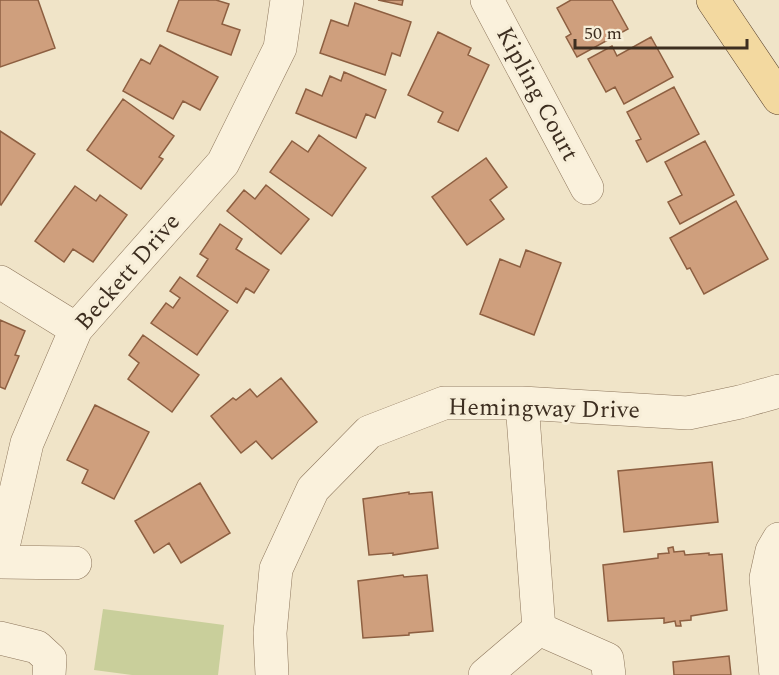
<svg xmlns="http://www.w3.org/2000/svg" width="779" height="675" font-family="Spectral,serif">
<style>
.green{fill:#c9cf9b}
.building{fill:#cf9f7d;stroke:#8d5f41;stroke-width:1.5}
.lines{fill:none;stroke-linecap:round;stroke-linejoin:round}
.minor-casing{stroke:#8d765c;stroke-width:34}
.major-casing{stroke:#5b4430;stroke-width:34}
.minor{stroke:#faf1dc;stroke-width:33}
.major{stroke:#f3d9a0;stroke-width:33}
.labels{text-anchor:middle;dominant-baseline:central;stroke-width:6;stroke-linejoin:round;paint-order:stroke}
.street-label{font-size:24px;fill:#3d2e20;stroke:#f7eed8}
</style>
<rect width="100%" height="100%" fill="#f0e4c8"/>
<path class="green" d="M103,609L224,625L218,675H132L94,670Z"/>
<path class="building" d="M0,0H38L55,48L0,67Z
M179,0H216L229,4L222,24L240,30L231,55L167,31Z
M378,0H403L402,5Z
M571,0H612L628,29L577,57L566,37L571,34L557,8Z
M355,3L411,22L400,56L392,53L385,75L320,53L331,20L348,26Z
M438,32L471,48L468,55L489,65L458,131L438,122L443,112L408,95Z
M651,37L673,77L624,104L615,87L606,92L588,59L612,46L617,56Z
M160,45L218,77L200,110L183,101L173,119L123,91L141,59L150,64Z
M344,72L386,90L375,118L366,114L356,138L296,113L306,89L322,96L330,76L341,81Z
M674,87L699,134L647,162L636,141L641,139L627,112Z
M123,99L174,136L159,157L163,159L141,189L87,150Z
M0,131L35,154L1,205L0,204Z
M319,135L366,168L332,216L270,172L292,141L308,152Z
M705,141L734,195L680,224L668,202L682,195L665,162Z
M486,158L507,187L490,200L504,219L467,245L432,197Z
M266,185L309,219L281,254L227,211L244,190L255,199Z
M75,186L96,201L100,195L127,215L93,262L73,249L64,262L35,241Z
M736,201L768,259L704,294L690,268L687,269L670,238Z
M220,224L242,239L236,249L269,270L254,293L246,288L237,303L197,276L208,259L200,254Z
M526,250L561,263L534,335L480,314L500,259L520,267Z
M180,277L228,311L197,355L151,323L166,303L173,308L180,298L170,291Z
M0,320L25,331L15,355L19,356L5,389L0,387Z
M143,335L199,375L172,412L128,379L139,363L129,355Z
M281,378L317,422L272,459L256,441L241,453L211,416L233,398L236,400L250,389L257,397Z
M95,405L149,432L114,499L82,483L88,470L67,460Z
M712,462L718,522L624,532L618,471Z
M200,483L230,533L181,563L169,543L154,553L135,521Z
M409,492V494L432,492L438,548L393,555V553L369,555L363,499Z
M673,547L674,552L684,551L685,555L709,553V555L722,554L727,610L691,616V620L680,621L681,626H676L675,621L664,623V618L608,621L603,565L658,558V554L669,553L668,548Z
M403,575L404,577L427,575L433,631L409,633V635L363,638L358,581Z
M729,656L731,675H674L673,662Z"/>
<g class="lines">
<g class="minor-casing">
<path id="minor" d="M487,0L587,188
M0,282L76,329
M522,403L539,629
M0,560L27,443L76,329L223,163L280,48L287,0
M0,562L75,563
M539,629L607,659L609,675
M0,638L37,647L50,659L49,675
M272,675L270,633L276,569L313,489L369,432L444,403H522L688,413L740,402L779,391
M485,675L539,629
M776,675L766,578L772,551L779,539"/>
</g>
<g class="major-casing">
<path id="major" d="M713,0L779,98"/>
</g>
<use href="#minor" class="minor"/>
<use href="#major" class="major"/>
</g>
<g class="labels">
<g class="street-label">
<text transform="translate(537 94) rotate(62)">Kipling Court</text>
<text transform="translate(128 272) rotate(-49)">Beckett Drive</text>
<text transform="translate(544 409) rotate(1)">Hemingway Drive</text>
</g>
</g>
<path d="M575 39v9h172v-9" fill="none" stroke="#3d2e20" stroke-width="3"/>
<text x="584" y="39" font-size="18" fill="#3d2e20" stroke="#f7eed8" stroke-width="4.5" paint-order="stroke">50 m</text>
</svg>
